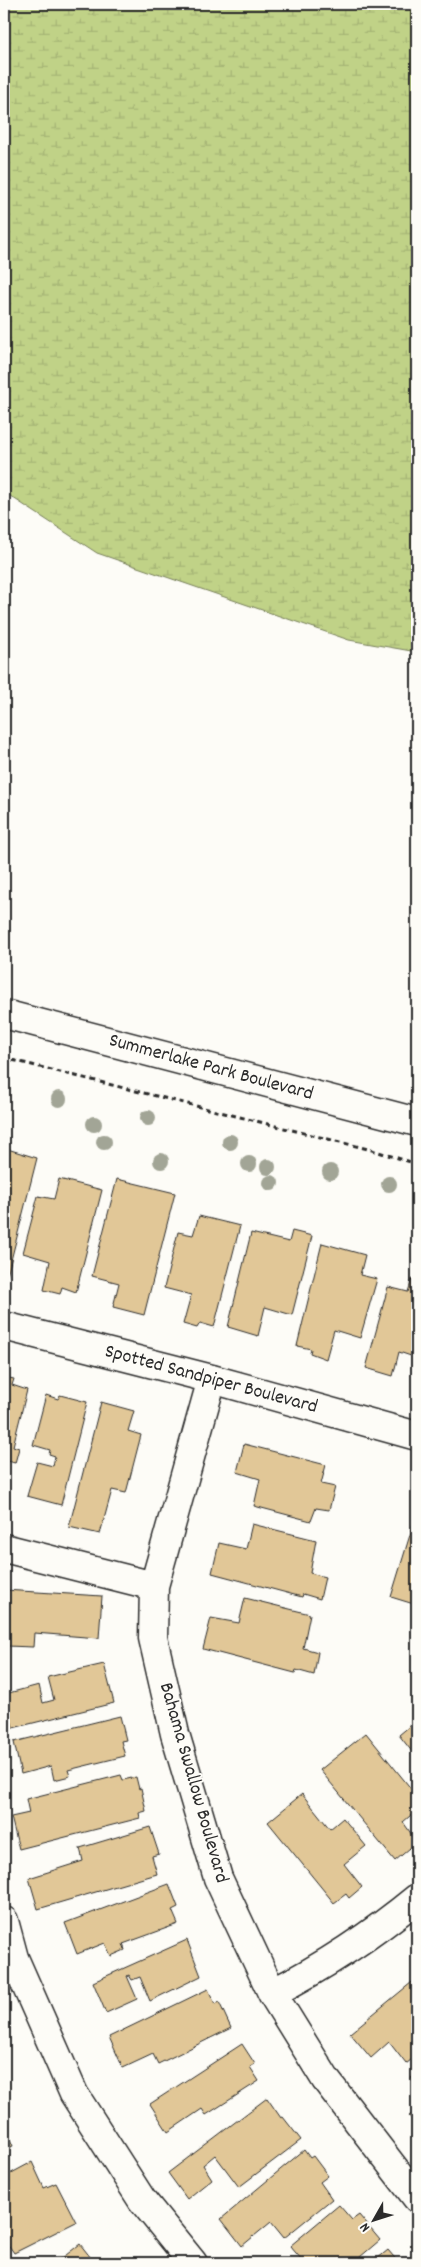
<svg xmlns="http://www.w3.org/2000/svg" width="421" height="2267" font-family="Dekko,sans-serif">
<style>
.wetland{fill:url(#wetland-marsh);stroke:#767e59}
.building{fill:#e1c797;stroke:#2b2b2b}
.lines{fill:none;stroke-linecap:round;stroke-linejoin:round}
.minor-casing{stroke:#2b2b2b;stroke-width:31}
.major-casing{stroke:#2b2b2b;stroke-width:31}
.path{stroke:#2b2b2b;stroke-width:3;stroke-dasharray:5 4;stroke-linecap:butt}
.minor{stroke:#fdfcf7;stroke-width:28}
.major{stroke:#fdfcf7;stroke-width:28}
.tree{fill:#a2a596}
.labels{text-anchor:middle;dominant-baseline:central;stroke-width:4;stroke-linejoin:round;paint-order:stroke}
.street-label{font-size:20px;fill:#2b2b2b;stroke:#fdfcf7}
</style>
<defs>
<pattern id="wetland-marsh" width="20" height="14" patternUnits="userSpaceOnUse" patternTransform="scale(1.25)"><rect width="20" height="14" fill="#c0d287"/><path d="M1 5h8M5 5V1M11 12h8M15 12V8" fill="none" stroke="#a5b475"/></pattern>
</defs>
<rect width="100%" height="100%" fill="#fdfcf7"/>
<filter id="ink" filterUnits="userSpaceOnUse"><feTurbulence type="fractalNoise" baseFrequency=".02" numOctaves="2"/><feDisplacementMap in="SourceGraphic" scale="10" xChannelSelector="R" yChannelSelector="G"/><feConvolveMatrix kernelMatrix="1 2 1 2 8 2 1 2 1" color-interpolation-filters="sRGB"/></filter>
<g filter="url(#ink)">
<path class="wetland" d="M4,4H417V652L349,640L97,553L4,492Z"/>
<path class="building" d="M4,1148L37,1158L6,1280L4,1279Z
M59,1179L102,1190L76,1292L62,1287L60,1294L44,1290L50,1261L23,1253L38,1196L54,1199Z
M117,1179L175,1193L144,1315L113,1307L119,1283L92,1276Z
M199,1216L240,1226L214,1327L200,1323L197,1328L183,1324L191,1295L164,1288L178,1232L193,1235Z
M292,1231L312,1236L292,1315L265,1307L258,1336L228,1327L251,1233L289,1242Z
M322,1243L365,1255L360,1275L377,1279L360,1338L334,1330L326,1359L310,1353L311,1349L297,1346Z
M412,1279L417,1280V1358L399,1352L393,1376L366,1368L388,1287L408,1292Z
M4,1377L14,1379L12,1385L27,1390L13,1446L19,1448L15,1463L4,1460Z
M46,1395L58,1399L60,1395L87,1402L61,1505L27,1496L37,1462L53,1466L55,1456L49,1454L50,1450L33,1445Z
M101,1402L134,1411L128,1431L141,1435L126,1493L112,1490L100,1534L69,1527Z
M244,1444L326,1465L321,1484L335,1487L329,1510L316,1508L311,1521L254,1506L260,1479L237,1472Z
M417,1512V1605L391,1597Z
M252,1524L316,1540L310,1573L325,1577L320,1599L303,1594L302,1597L212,1573L219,1543L246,1549Z
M4,1590L102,1596L99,1638L34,1633L33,1647L7,1646V1625H4Z
M245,1598L310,1614L303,1648L318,1652L314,1675L296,1670L295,1673L203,1649L211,1618L239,1623Z
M104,1664L114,1703L13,1728L5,1694L39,1685L43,1703L54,1700L48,1677Z
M120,1716L126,1740L121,1741L125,1756L68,1770L70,1776L54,1780L51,1766L21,1774L14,1742Z
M417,1720V1758L399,1735Z
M366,1733L417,1796V1810L403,1822L417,1842L395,1861L320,1770Z
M121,1775L123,1780L136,1777L139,1789L141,1788L146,1811L139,1813L140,1818L19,1849L11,1817L29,1813L26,1799Z
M302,1794L330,1829L343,1818L366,1846L344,1864L362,1887L349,1898L346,1894L334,1903L268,1822Z
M150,1827L159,1854L152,1856L157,1874L38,1909L29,1878L83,1861L80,1848Z
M169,1884L178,1907L172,1910L178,1924L123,1944L125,1950L111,1956L105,1943L77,1954L65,1923Z
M187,1940L201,1976L150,2001L140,1977L132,1980L129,1975L127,1976L137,1999L106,2013L93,1982Z
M417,1978V2055L406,2064L389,2042L371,2058L350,2033Z
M208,1989L215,2004L219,2002L231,2028L158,2064L153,2054L123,2068L109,2037Z
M242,2044L255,2064L250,2067L259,2081L206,2115L202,2109L168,2132L150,2104Z
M417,2072V2086L411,2078Z
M267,2098L281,2118L283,2117L301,2140L239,2187L215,2155L203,2165L212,2179L187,2199L168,2173Z
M417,2110V2125L409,2116Z
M4,2126L13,2146L4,2150Z
M304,2150L310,2158L313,2156L328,2176L320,2182L332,2199L284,2238L271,2222L242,2246L221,2219Z
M32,2162L44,2188L56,2183L76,2222L14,2253L7,2243L4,2245V2177Z
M339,2205L352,2220L359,2215L380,2240L353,2263H298L302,2260L290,2246Z
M80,2244L95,2263H56Z
M388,2250L399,2263H372Z"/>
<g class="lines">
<g class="minor-casing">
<path id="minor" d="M4,1326L212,1379L417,1436
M212,1379L154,1586L153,1638L175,1734L218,1878L272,1993L326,2080L417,2198
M4,1548L154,1586
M4,1921L14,1958L74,2094L142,2200L193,2263
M272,1993C325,1966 372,1935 417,1898"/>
</g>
<g class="major-casing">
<path id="major" d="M4,1014L417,1122"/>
</g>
<path class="path" d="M4,1058L372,1150L417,1164"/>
<use href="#minor" class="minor"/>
<use href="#major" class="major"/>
</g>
<g class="tree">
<circle cx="59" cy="1099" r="8"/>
<circle cx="148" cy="1118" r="8"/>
<circle cx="94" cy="1124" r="8"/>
<circle cx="104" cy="1142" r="8"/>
<circle cx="230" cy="1142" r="8"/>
<circle cx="161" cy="1161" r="8"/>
<circle cx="249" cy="1164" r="8"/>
<circle cx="268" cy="1167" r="8"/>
<circle cx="330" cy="1172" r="8"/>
<circle cx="271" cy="1183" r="8"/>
<circle cx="389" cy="1184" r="8"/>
</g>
</g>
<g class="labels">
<g class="street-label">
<text transform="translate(211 1068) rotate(15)">Summerlake Park Boulevard</text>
<text transform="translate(211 1380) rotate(15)">Spotted Sandpiper Boulevard</text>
<text transform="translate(193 1783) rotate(74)">Bahama Swallow Boulevard</text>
</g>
</g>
<rect width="421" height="2267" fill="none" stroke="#fdfcf7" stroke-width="20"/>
<rect x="10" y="10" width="401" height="2247" fill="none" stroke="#2b2b2b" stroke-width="2" filter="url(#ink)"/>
<g transform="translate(374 2220) rotate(231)" stroke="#fdfcf7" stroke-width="4" paint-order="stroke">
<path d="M0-4L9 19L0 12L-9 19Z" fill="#2b2b2b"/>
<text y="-8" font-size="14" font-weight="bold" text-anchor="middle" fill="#2b2b2b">N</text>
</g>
</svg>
